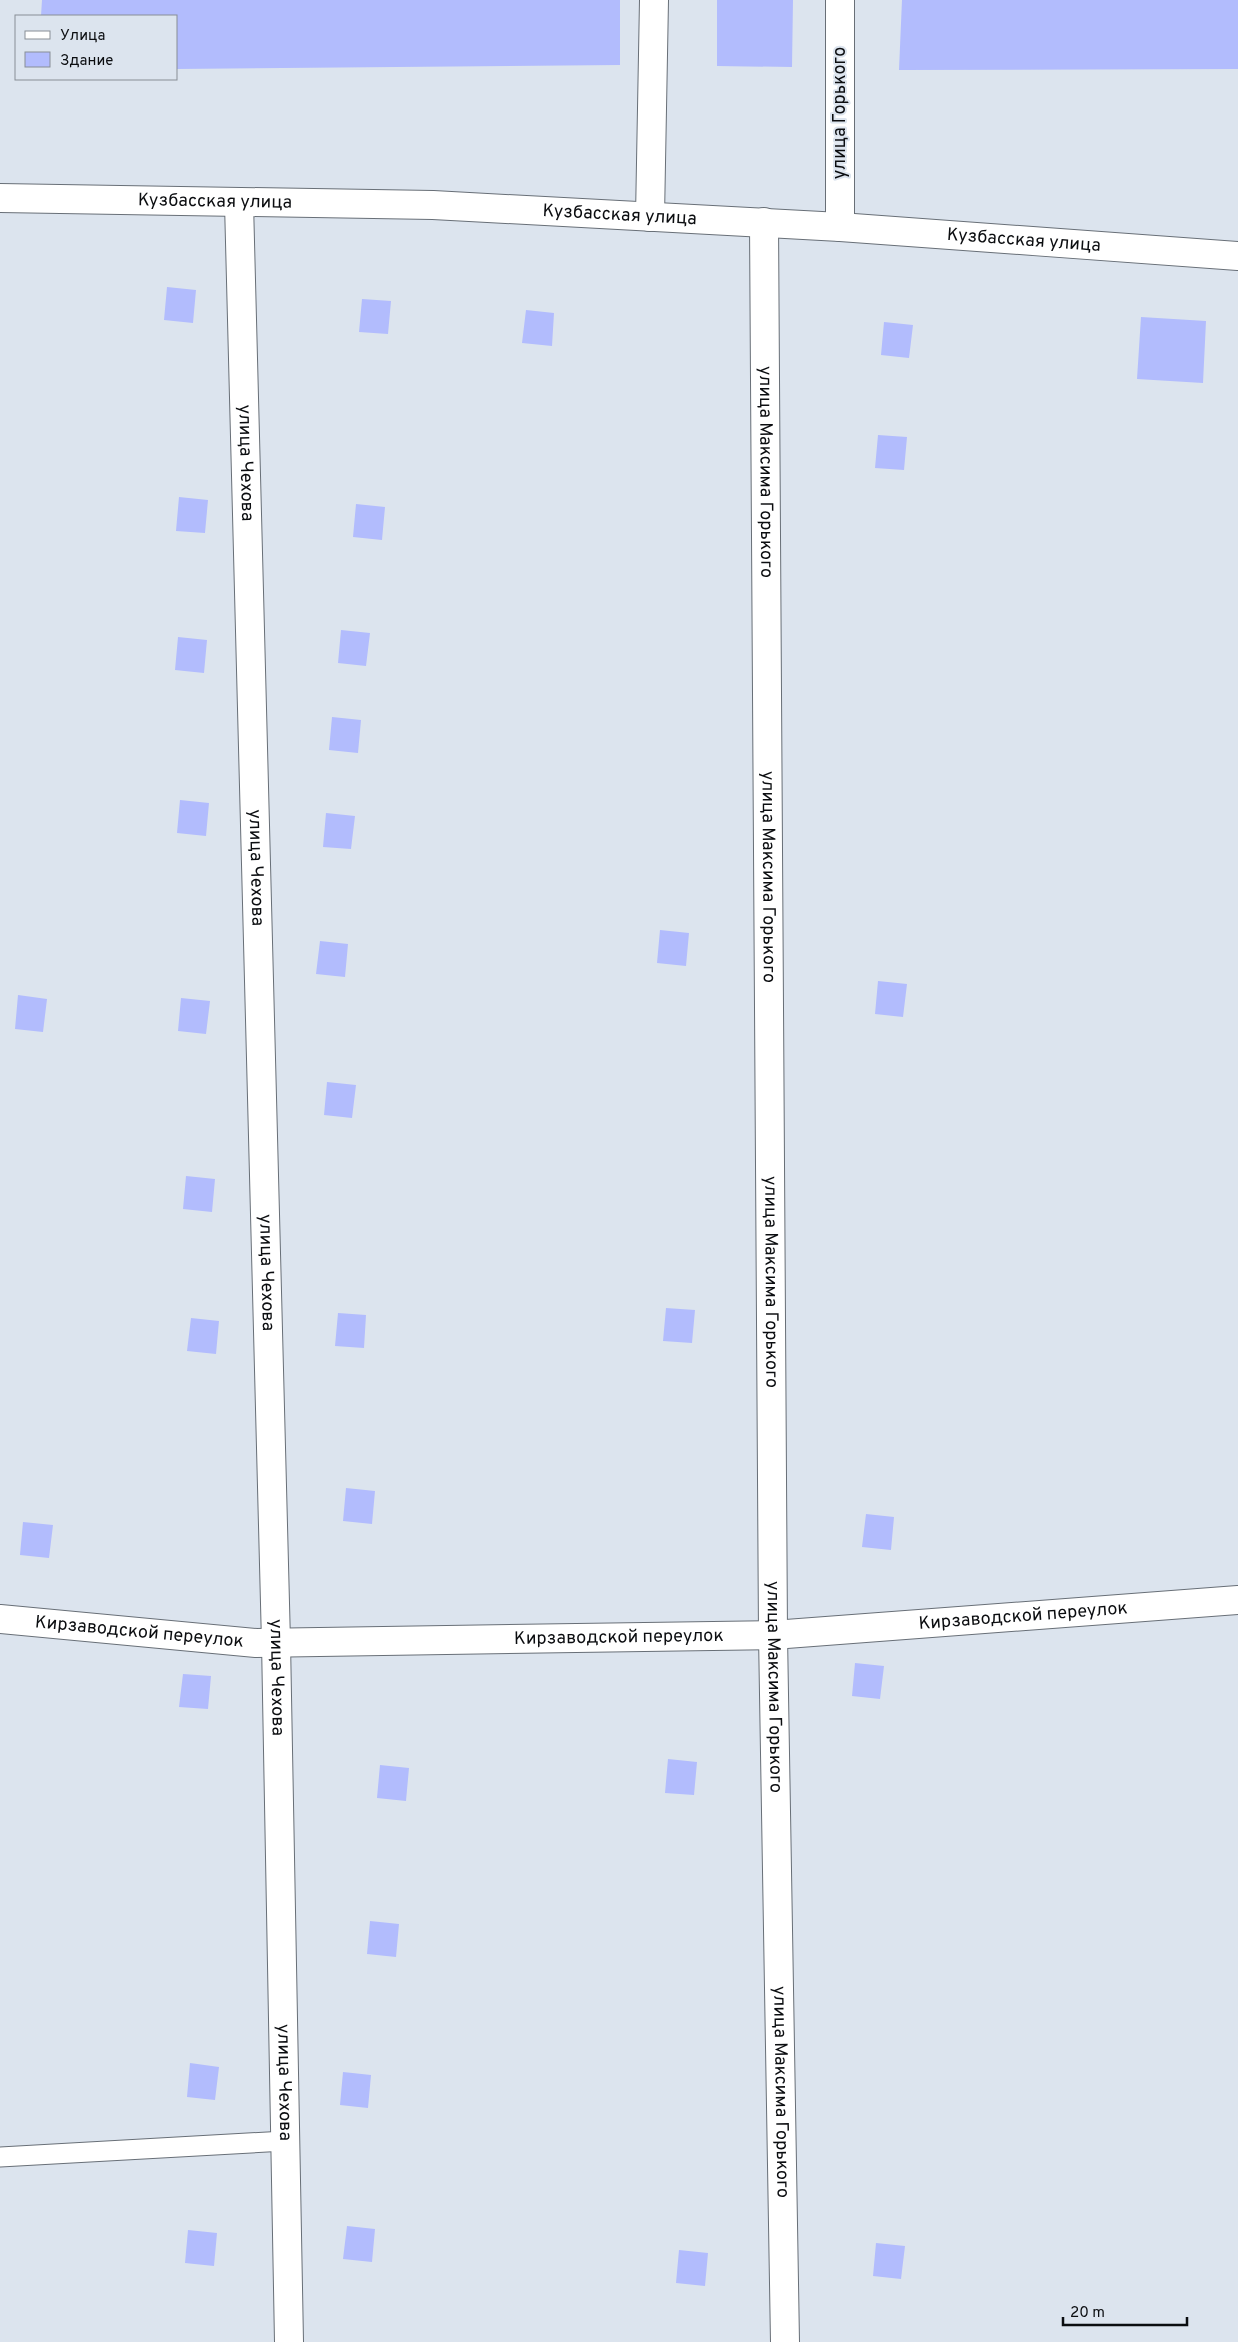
<svg xmlns="http://www.w3.org/2000/svg" width="1238" height="2342" font-family="Overpass,sans-serif">
<style>
.building{fill:#b2bcfd}
.lines{fill:none;stroke-linecap:round;stroke-linejoin:round}
.service-casing{stroke:#686f77;stroke-width:21}
.minor-casing{stroke:#686f77;stroke-width:30}
.service{stroke:#fff;stroke-width:19}
.minor{stroke:#fff;stroke-width:28}
.labels{text-anchor:middle;dominant-baseline:central;stroke-width:4;stroke-linejoin:round;paint-order:stroke}
.street-label{font-size:18px;fill:#0b0d10;stroke:#dce4ee}
</style>
<rect width="100%" height="100%" fill="#dce4ee"/>
<path class="building" d="M42,0H620V65L176,69V16H41Z
M717,0H793L792,67L717,66Z
M902,0H1238V69L899,70Z
M167,287L196,290L193,323L164,320Z
M362,299L391,301L388,334L359,332Z
M526,310L554,313L552,346L522,343Z
M1141,317L1206,321L1203,383L1137,379Z
M884,322L913,325L909,358L881,355Z
M878,435L907,437L904,470L875,468Z
M179,497L208,500L205,533L176,531Z
M356,504L385,507L382,540L353,537Z
M341,630L370,633L366,666L338,663Z
M178,637L207,640L204,673L175,670Z
M332,717L361,720L358,753L329,750Z
M180,800L209,803L206,836L177,833Z
M326,813L355,816L351,849L323,847Z
M660,930L689,933L686,966L657,963Z
M320,941L348,944L345,977L316,974Z
M878,981L907,984L903,1017L875,1014Z
M18,995L47,999L43,1032L15,1029Z
M181,998L210,1001L206,1034L178,1031Z
M327,1082L356,1085L352,1118L324,1115Z
M186,1176L215,1179L212,1212L183,1209Z
M666,1308L695,1310L692,1343L663,1341Z
M338,1313L366,1315L364,1348L335,1346Z
M191,1318L219,1321L216,1354L187,1351Z
M346,1488L375,1491L372,1524L343,1521Z
M866,1514L894,1517L891,1550L862,1547Z
M23,1522L53,1525L49,1558L20,1555Z
M855,1663L884,1666L880,1699L852,1696Z
M183,1674L211,1676L208,1709L179,1707Z
M668,1759L697,1762L694,1795L665,1793Z
M380,1765L409,1768L406,1801L377,1798Z
M370,1921L399,1924L396,1957L367,1954Z
M190,2063L219,2067L215,2100L187,2097Z
M343,2072L371,2075L368,2108L340,2105Z
M347,2226L375,2229L372,2262L343,2259Z
M188,2230L217,2233L214,2266L185,2263Z
M876,2243L905,2246L901,2279L873,2276Z
M679,2250L708,2253L705,2286L676,2283Z"/>
<g class="lines">
<g class="service-casing">
<path id="service" d="M0,2157L285,2141"/>
</g>
<g class="minor-casing">
<g id="minor">
<path d="M840,0V227"/>
<path id="s1" d="M0,198L433,205L840,227L1238,256"/>
<path id="s2" d="M239,203L276,1642L289,2342"/>
<path d="M650,217L654,0"/>
<path id="s3" d="M764,222L773,1635L785,2342"/>
<path id="s4" d="M0,1619L256,1643L773,1635L1238,1600"/>
</g>
</g>
<use href="#service" class="service"/>
<use href="#minor" class="minor"/>
</g>
<g class="labels">
<g class="street-label">
<text transform="translate(840 113) rotate(-90)">улица Горького</text>
<text stroke="none"><textPath href="#s1" startOffset="215">Кузбасская улица</textPath></text>
<text stroke="none"><textPath href="#s1" startOffset="620">Кузбасская улица</textPath></text>
<text stroke="none"><textPath href="#s1" startOffset="1025">Кузбасская улица</textPath></text>
<text stroke="none"><textPath href="#s2" startOffset="260">улица Чехова</textPath></text>
<text stroke="none"><textPath href="#s3" startOffset="250">улица Максима Горького</textPath></text>
<text stroke="none"><textPath href="#s2" startOffset="665">улица Чехова</textPath></text>
<text stroke="none"><textPath href="#s3" startOffset="655">улица Максима Горького</textPath></text>
<text stroke="none"><textPath href="#s2" startOffset="1070">улица Чехова</textPath></text>
<text stroke="none"><textPath href="#s3" startOffset="1060">улица Максима Горького</textPath></text>
<text stroke="none"><textPath href="#s4" startOffset="1025">Кирзаводской переулок</textPath></text>
<text stroke="none"><textPath href="#s4" startOffset="140">Кирзаводской переулок</textPath></text>
<text stroke="none"><textPath href="#s4" startOffset="620">Кирзаводской переулок</textPath></text>
<text stroke="none"><textPath href="#s2" startOffset="1475">улица Чехова</textPath></text>
<text stroke="none"><textPath href="#s3" startOffset="1465">улица Максима Горького</textPath></text>
<text stroke="none"><textPath href="#s2" startOffset="1880">улица Чехова</textPath></text>
<text stroke="none"><textPath href="#s3" startOffset="1870">улица Максима Горького</textPath></text>
</g>
</g>
<rect x="15" y="15" width="162" height="65" fill="#dce4ee" stroke="#888e95"/>
<rect x="25" y="31" width="25" height="8" fill="#ffffff" stroke="#888e95"/>
<text x="60" y="40" font-size="15" fill="#0b0d10">Улица</text>
<rect x="25" y="52" width="25" height="15" fill="#b2bcfd" stroke="#888e95"/>
<text x="60" y="65" font-size="15" fill="#0b0d10">Здание</text>
<path d="M1063 2317v8h124v-8" fill="none" stroke="#0b0d10" stroke-width="2.5"/>
<text x="1070" y="2317" font-size="15" fill="#0b0d10" stroke="#dce4ee" stroke-width="4" paint-order="stroke">20 m</text>
</svg>
